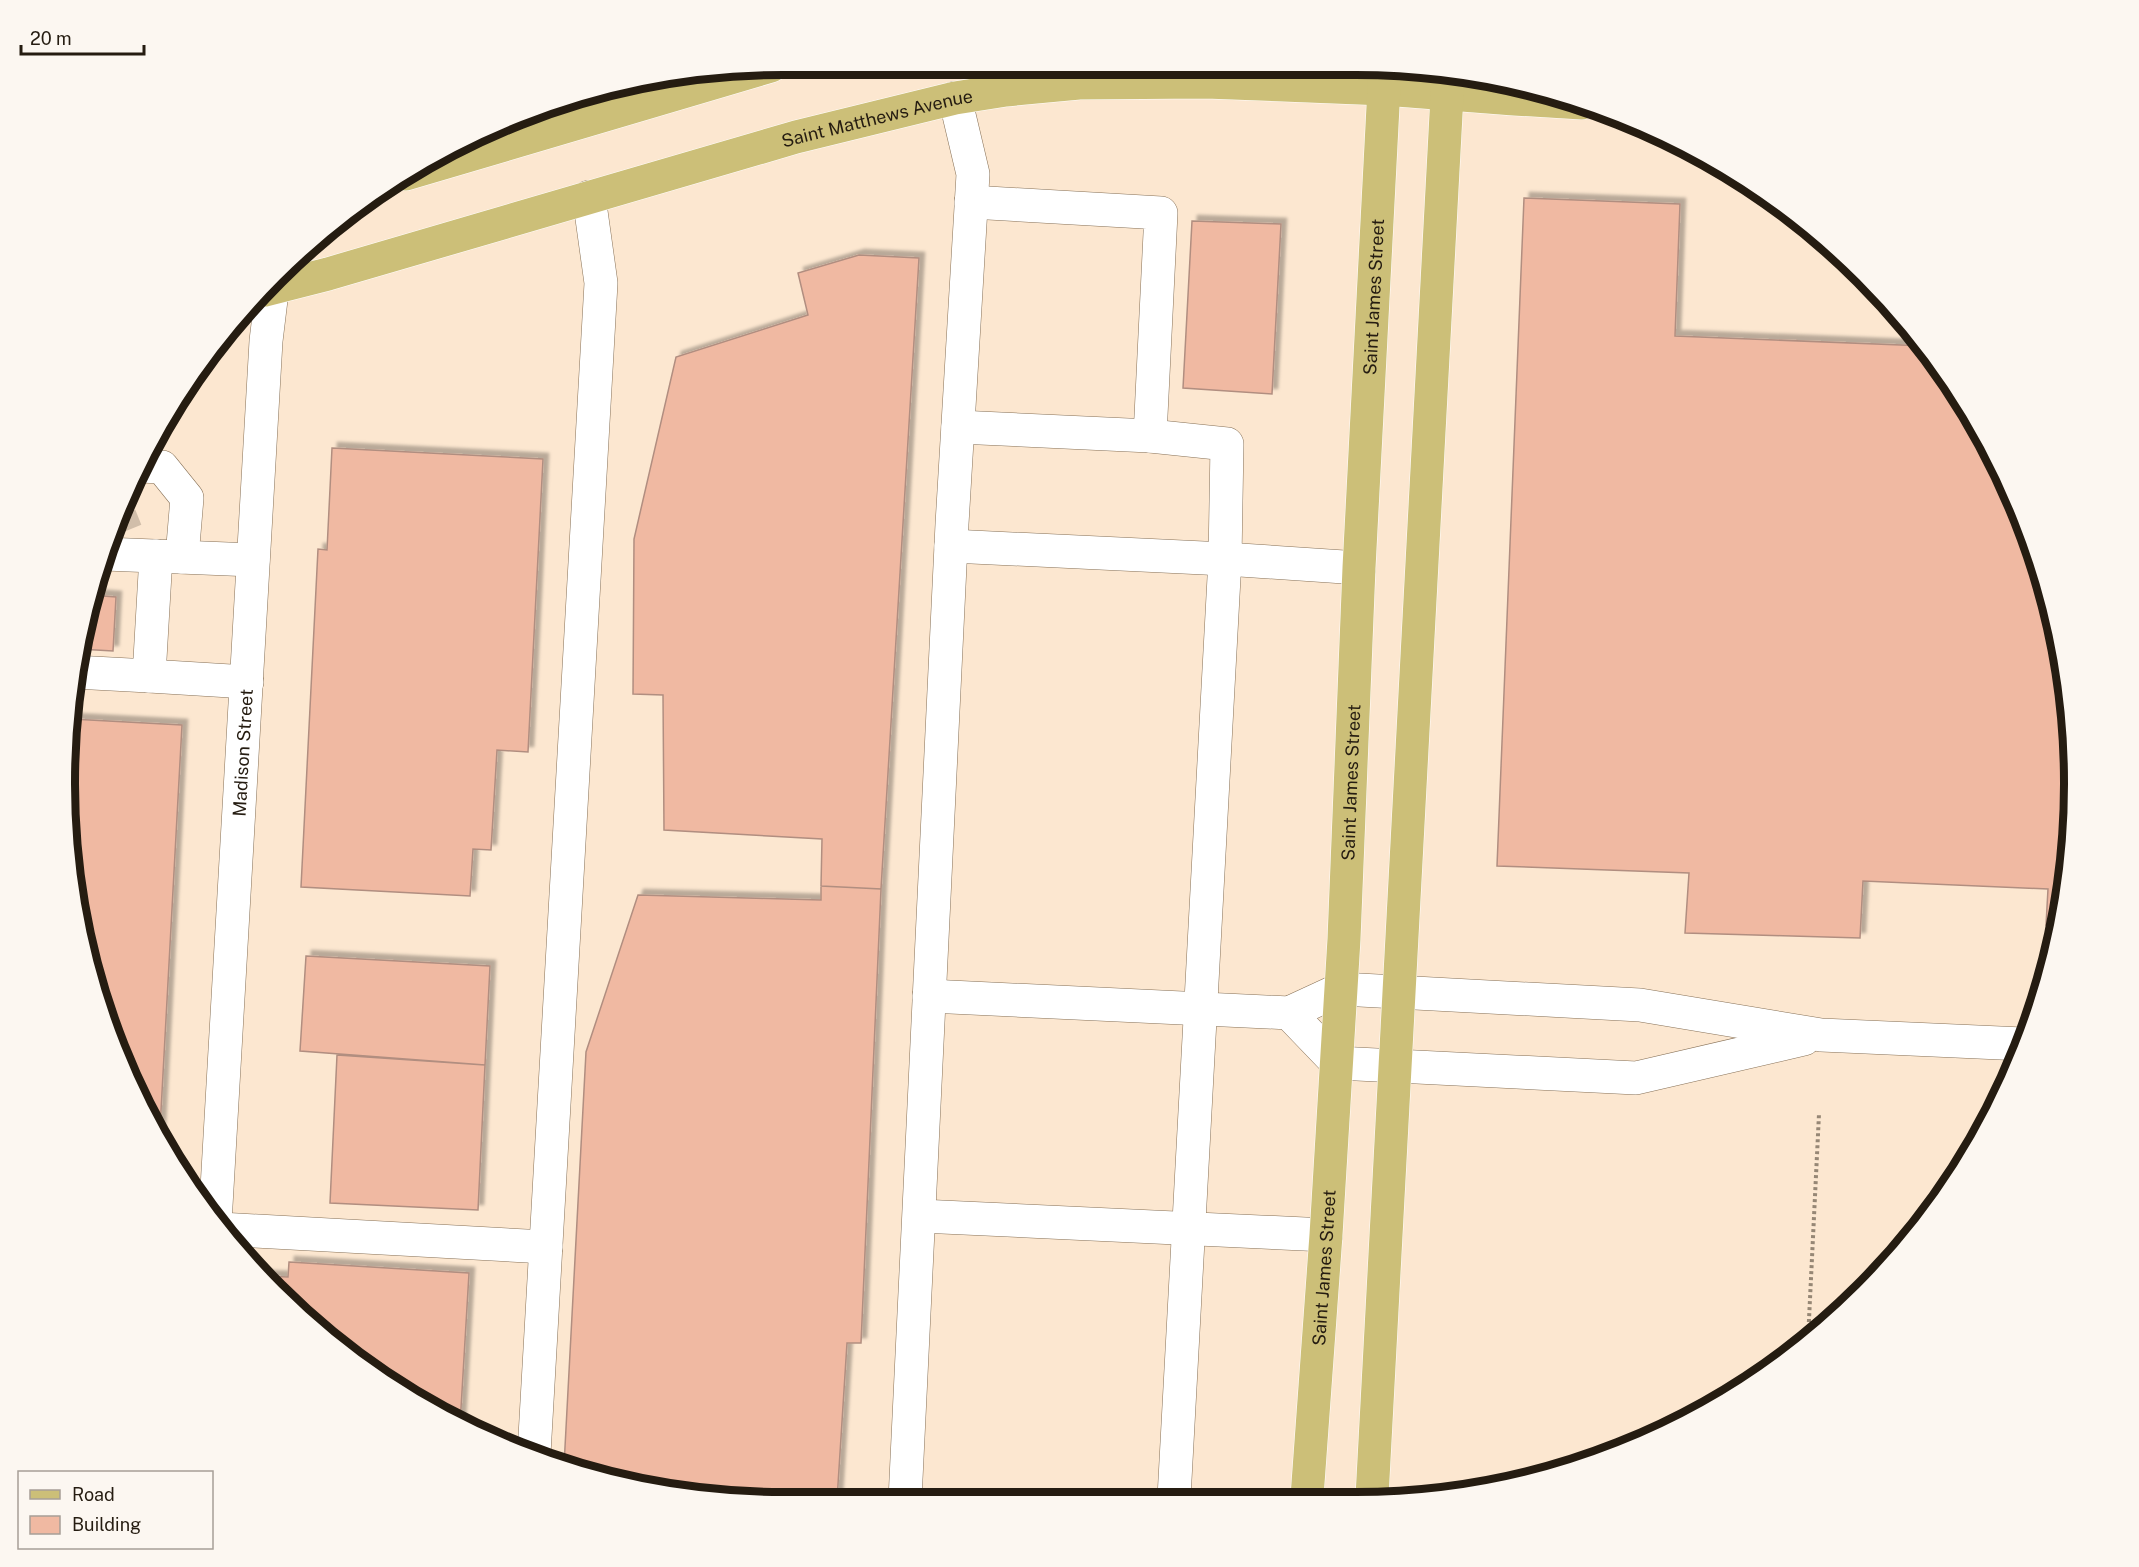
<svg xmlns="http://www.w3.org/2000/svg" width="2139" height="1567" font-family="'Public Sans',sans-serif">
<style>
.building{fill:#f0b9a2;stroke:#b18e80;stroke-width:1.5;filter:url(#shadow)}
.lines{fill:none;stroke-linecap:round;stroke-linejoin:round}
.minor-tunnel{stroke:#d1beaa;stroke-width:33;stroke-dasharray:33 16;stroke-linecap:butt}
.minor-casing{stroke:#877157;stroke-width:34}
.major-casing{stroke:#fff;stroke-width:34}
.path{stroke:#968775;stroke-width:4;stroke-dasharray:3 3;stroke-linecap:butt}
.minor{stroke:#fff;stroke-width:33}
.major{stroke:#ccbf78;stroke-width:33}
.labels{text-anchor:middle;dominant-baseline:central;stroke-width:4.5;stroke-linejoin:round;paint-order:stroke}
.street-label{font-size:18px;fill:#251c11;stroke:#fcf7f1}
.rim{fill:none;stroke:#251c11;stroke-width:8}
</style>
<defs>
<filter id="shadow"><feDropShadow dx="5.5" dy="-5.5" stdDeviation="1.5" flood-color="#0004"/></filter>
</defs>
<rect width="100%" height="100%" fill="#fce7d0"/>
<path class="building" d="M1524,198L1680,204L1675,336L1926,346L2000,465L2050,597L2073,736L2068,877L2057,925H2046L2048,889L1863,881L1860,938L1685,933L1689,873L1497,866Z
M1192,221L1281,224L1272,394L1183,388Z
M859,255L919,258L881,889L821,886L822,839L664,830L663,695L633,694L634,539L676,357L808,315L798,273Z
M332,448L543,459L528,752L497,750L491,850L473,849L470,896L301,887L318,549L327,550Z
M90,595L116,597L113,651L79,649Z
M71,719L182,725L160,1129L119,1058L71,877Z
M821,886L881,889L861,1343H847L837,1500L736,1501L597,1478L564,1466L586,1052L638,895L821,900Z
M306,956L490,966L485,1065L300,1051Z
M337,1055L485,1065L478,1210L330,1203Z
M289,1262L469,1273L460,1425L310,1324L264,1276L288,1277Z"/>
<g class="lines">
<path class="minor-tunnel" d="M120,516L126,531"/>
<g class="minor-casing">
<g id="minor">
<path d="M958,427L1150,436L1161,213L971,202"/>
<path d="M1150,436L1227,444L1225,559L1174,1498"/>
<path d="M139,466L162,467L187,498L182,557"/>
<path d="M951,546L1225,559L1359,568"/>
<path d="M105,554L253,560"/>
<path d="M156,556L149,676L247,682"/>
<path d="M74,672L149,676"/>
<path d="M929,996L1289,1013L1341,989L1640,1005L1821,1035L2023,1044"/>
<path d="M1289,1013L1337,1063L1636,1078L1804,1039"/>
<path d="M920,1216L1326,1235"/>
<path id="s1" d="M215,1223L266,341L273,283"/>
<path d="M220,1229L546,1247"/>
<path d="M534,1454L601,283L589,197"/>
<path d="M905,1500L952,524L973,174L955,98"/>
</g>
</g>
<g class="major-casing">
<g id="major">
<path d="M406,174L771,66"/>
<path id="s2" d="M265,290L328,274L796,137L955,98L1006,90L1079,83L1206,82L1384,89L1514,99L1582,103"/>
<path id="s3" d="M1307,1497L1326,1235L1344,939L1359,568L1385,68"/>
<path d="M1372,1497L1448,77"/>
</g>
</g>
<path class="path" d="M1808,1340L1819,1114"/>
<use href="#minor" class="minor"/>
<use href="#major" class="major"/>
</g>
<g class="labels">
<g class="street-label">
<text stroke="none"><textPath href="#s2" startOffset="636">Saint Matthews Avenue</textPath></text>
<text stroke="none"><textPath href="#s3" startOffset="1202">Saint James Street</textPath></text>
<text stroke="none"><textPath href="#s1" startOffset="471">Madison Street</textPath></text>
<text stroke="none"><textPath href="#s3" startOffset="716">Saint James Street</textPath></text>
<text stroke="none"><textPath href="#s3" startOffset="230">Saint James Street</textPath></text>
</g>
</g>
<path d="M0 0H2139V1567H0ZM783 75H1356A708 708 0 0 1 2064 783V784A708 708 0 0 1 1356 1492H783A708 708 0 0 1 75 784V783A708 708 0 0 1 783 75Z" fill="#fcf7f1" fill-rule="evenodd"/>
<path class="rim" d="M783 75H1356A708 708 0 0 1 2064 783V784A708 708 0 0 1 1356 1492H783A708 708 0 0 1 75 784V783A708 708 0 0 1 783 75Z"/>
<rect x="18" y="1471" width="195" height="78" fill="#fcf7f1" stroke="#a69f97" stroke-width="1.5"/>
<rect x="30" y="1490" width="30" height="9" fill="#ccbf78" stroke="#a69f97" stroke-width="1.5"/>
<text x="72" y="1501" font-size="18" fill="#251c11">Road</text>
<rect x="30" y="1516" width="30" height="18" fill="#f0b9a2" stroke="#a69f97" stroke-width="1.5"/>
<text x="72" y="1531" font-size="18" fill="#251c11">Building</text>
<path d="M21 45v9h123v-9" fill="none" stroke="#251c11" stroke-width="3"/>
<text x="30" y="45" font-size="18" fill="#251c11" stroke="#fcf7f1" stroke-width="4.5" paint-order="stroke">20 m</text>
</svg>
